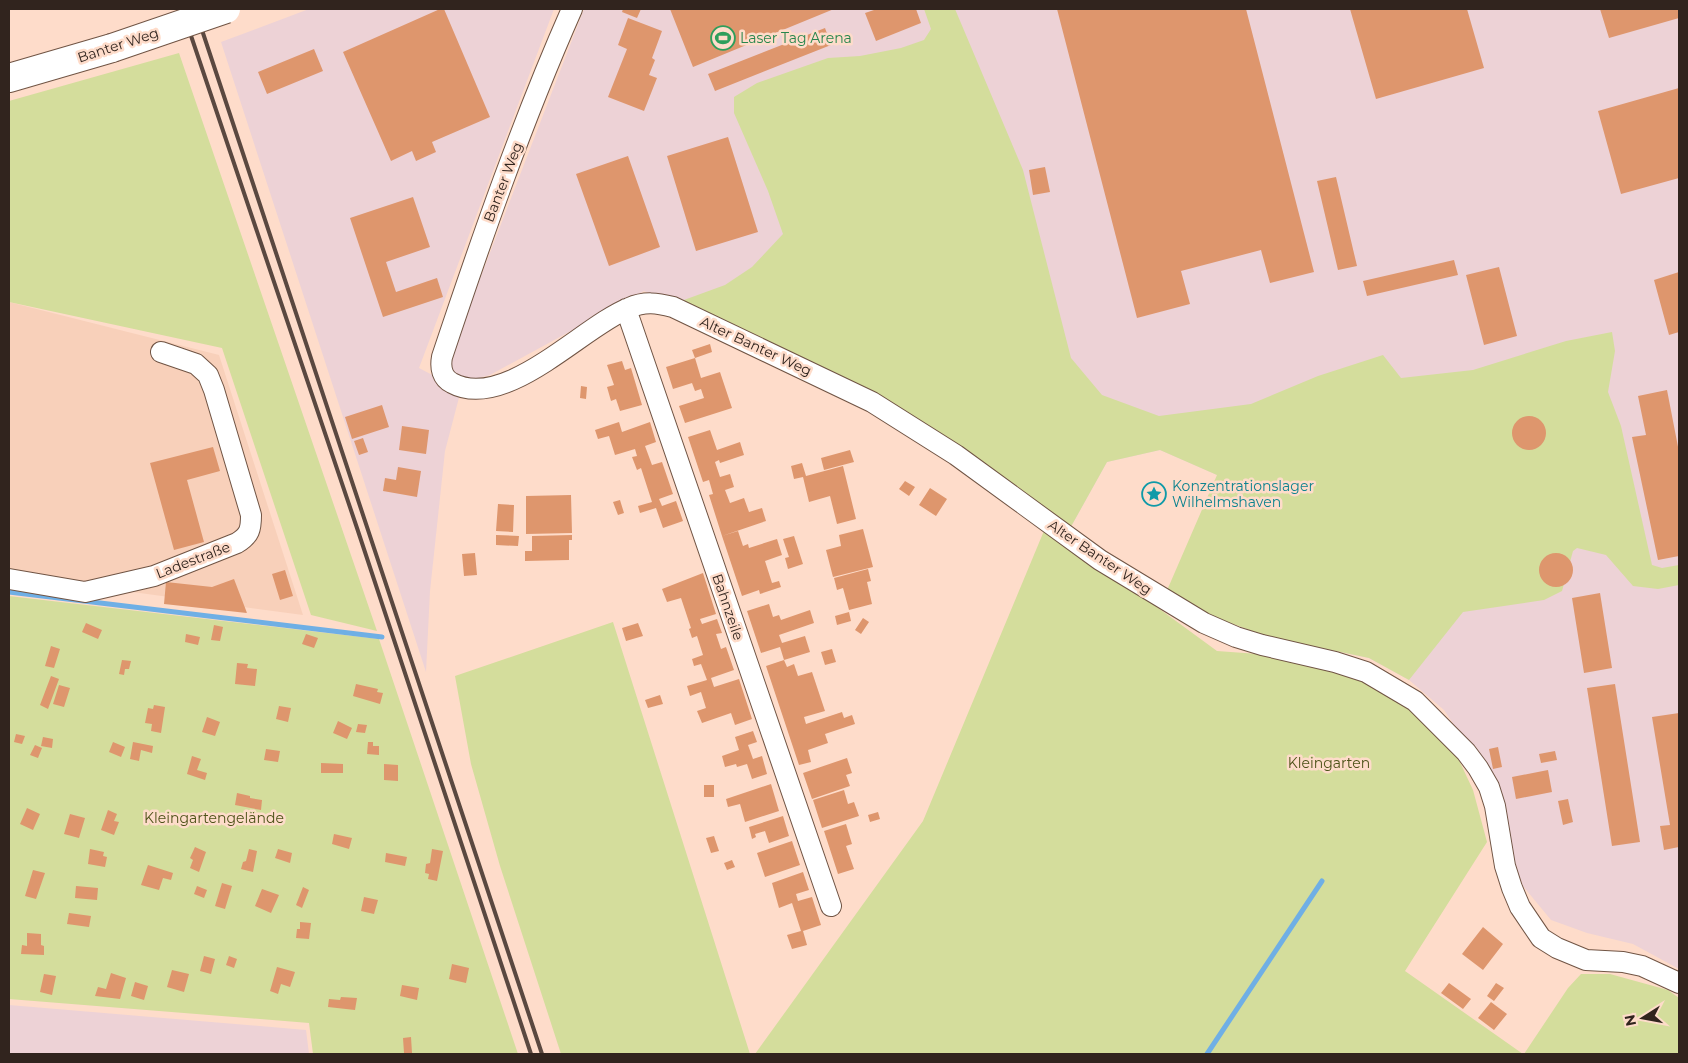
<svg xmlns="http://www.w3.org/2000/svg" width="1688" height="1063" font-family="Montserrat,sans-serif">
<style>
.commercial{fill:#edd2d6}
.built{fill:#f8d0ba}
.green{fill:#d4dd9c}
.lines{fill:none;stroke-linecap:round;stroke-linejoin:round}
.stream{stroke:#6fafe5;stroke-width:5}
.building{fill:#de966d}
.street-casing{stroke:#705444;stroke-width:22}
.secondary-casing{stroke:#705444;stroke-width:30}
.street{stroke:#fff;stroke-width:20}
.secondary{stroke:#fff;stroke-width:28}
.rail{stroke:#5a4840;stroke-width:4}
.secondary-bridge-casing{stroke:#705444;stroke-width:30;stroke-linecap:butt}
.secondary-bridge{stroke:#fff;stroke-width:28}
.labels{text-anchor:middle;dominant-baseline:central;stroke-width:5;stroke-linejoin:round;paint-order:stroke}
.leisure-label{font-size:14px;fill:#27864d;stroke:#fedcca;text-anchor:start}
.street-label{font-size:14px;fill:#31241e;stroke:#fedcca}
.culture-label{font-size:14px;fill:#0d838f;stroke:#fedcca;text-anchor:start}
.park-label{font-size:14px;fill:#4d5218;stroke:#fedcca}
</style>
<rect width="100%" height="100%" fill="#fedcca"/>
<path class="commercial" d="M309,9H554L419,368L461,390L445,451L430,591L426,672L221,42Z
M584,9H1679V969L1633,944L1587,933L1551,920L1523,886L1506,840L1491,780L1444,710L1409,680L1369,658L1269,637L1217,475L1160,450L1107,462L1068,532L886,402L644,291L490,375L464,382L444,372Z
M9,1005L306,1030L309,1054H9Z"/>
<path class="built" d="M9,302L219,355L303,615L88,586L9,573Z"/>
<path class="green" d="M924,9H955L1023,170L1071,358L1102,395L1159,416L1251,404L1318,376L1383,355L1401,378L1473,370L1566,341L1612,332L1615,351L1608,392L1621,426L1652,565L1662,568L1679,565V585L1658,589L1633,586L1606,555L1577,548L1573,551L1562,591L1544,600L1463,612L1409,680L1369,658L1269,637L1189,608L1165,595L1217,475L1160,450L1107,462L1068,532L886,402L673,304L725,285L752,267L783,234L768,191L734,113V97L757,83L828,58L860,56L901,48L924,40L931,29Z
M179,53L377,631L311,615L222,348L9,302V101Z
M1046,526L1217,651L1287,656L1360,675L1412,702L1451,743L1473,790L1487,842L1405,971L1523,1054H755L923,821Z
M9,596L379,639L518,1054H313L309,1023L9,999Z
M613,622L750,1054H561L500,866L471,764L455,676Z
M1581,974H1610L1668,990L1679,998V1054H1524L1568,988Z"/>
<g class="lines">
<path class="stream" d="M9,592L382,637
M1207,1054L1322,881"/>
</g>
<path class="building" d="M440,9H444L490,117L432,142L436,152L416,161L412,151L391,161L343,52Z
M623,9H641L637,18L622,12Z
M670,9H834L693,67Z
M877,9H916L921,23L876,41L865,13Z
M1057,9H1246L1314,272L1270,283L1261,250L1181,271L1190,304L1137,318Z
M1350,9H1467L1484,68L1376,99Z
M1600,9H1679V18L1609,38Z
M628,18L662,31L652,58L655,60L649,75L657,78L644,111L608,97L627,49L618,45Z
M825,28L831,45L715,91L708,74Z
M314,49L323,71L267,94L258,72Z
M1679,88V178L1621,194L1598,111Z
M728,137L758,232L696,251L667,156Z
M628,156L660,247L609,266L576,174Z
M1045,167L1050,192L1033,195L1029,170Z
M1336,177L1357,266L1338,270L1317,181Z
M413,197L430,247L386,262L396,292L437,278L443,297L383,317L350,218Z
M1454,260L1458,275L1367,296L1363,281Z
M1499,267L1517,336L1484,345L1466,275Z
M1679,272V332L1669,335L1654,280Z
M710,344L712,352L695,358L692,350Z
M695,358L701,378L720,372L732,408L685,423L679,406L704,398L701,389L695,391L692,383L673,389L666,367Z
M622,361L625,370L631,368L642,405L620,411L616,399L611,401L607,387L614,385L607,365Z
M581,386L587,387L586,399L580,398Z
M1667,390L1679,452V556L1658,560L1632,437L1646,435L1638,396Z
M382,405L389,427L352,439L345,417Z
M1512 433a17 17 0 1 1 34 0a17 17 0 1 1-34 0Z
M619,422L622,432L650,422L656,442L645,446L652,465L662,462L673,494L659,499L662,506L676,501L683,521L663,528L656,508L640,513L638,506L652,502L641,468L637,470L632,457L637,456L635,449L615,455L609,436L598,439L595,430Z
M402,426L429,430L426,454L399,450Z
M710,430L717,450L740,442L744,455L720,463L719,460L715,462L720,477L730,474L734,487L725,490L730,503L744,498L749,512L762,508L766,521L722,536L709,495L713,494L709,480L703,482L688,437Z
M363,438L368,452L359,455L354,441Z
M213,447L220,471L187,480L204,542L174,550L150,463Z
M850,450L854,462L824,470L821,458Z
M802,463L806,476L843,466L856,519L837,524L830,496L809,502L803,477L794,479L791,466Z
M398,467L421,471L417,497L383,491L385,478L396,480Z
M905,481L915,487L909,496L899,489Z
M930,488L947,499L936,516L919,505Z
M571,495L572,533L526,534V496Z
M620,500L624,513L618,515L613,502Z
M498,504L514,505L513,532L496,531Z
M863,529L873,567L833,577L826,550L841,546L839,535Z
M738,531L743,546L748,544L749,548L777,539L782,555L765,561L772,583L779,581L781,587L760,594L759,590L742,596L722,536Z
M496,535L519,536L518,546L496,545Z
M572,535V540H569V560L525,561V551H532V536Z
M794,536L803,564L788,569L785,558L789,557L783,539Z
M1539 570a17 17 0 1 1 34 0a17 17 0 1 1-34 0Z
M475,553L477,575L464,576L462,554Z
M868,569L871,581L867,582L872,604L849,610L843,588L837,590L834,578Z
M285,570L293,596L280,600L272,574Z
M703,573L716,614L700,619L702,624L717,619L722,633L716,634L721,649L726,647L734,670L711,678L714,687L739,679L752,719L735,725L731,713L702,723L697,711L706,708L701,692L690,696L687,686L707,680L701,664L694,666L692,659L703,655L697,636L692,638L689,629L691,628L681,598L667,602L662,589Z
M234,579L247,613L164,604L166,582L212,587Z
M1600,593L1612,668L1584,673L1572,598Z
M769,604L773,617L779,615L781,620L810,610L814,623L779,635L782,643L805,636L810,652L784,660L780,647L761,653L747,611Z
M849,612L851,621L837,625L835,616Z
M863,618L869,622L861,634L855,630Z
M86,623L102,630L98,639L82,632Z
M638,623L643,636L626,641L622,628Z
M214,625L223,627L220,641L211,640Z
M186,634L200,637L198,645L185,642Z
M306,634L318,638L314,648L302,644Z
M51,646L60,649L54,668L45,666Z
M832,649L836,662L825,665L821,652Z
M122,660L131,661L129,669H125L124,675L119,674Z
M784,660L787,667L794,664L798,676L812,672L825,711L804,717L806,724L842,712L844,718L852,715L855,724L825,734L828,743L808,750L811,762L799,765L766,666Z
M237,663L248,664L247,668L257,669L255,686L235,684Z
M51,676L59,679L48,709L40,705Z
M356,684L378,689L377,692L383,693L380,704L353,696Z
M1615,684L1640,842L1612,846L1587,688Z
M59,685L70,688L64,707L53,704Z
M660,695L663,704L648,708L645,700Z
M154,705L165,707L161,733L151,731L152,724L145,723L148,708L153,709Z
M279,706L291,708L288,722L276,719Z
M1679,713V847L1664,850L1660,826L1670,825L1652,717Z
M207,717L220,722L215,736L202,732Z
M338,721L352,728L347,739L333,733Z
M358,724L367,725L365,733L356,732Z
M753,731L757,742L748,745L753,759L762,756L767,774L752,779L747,764L737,767L736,764L725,767L722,756L739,750L735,737Z
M16,734L25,736L22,744L14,742Z
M43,737L53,739L52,748L41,746Z
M113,742L125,747L121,757L109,752Z
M133,742L153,746L152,753L141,750L139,761L130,759Z
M368,742H373V746H379V755L367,754Z
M35,745L42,748L38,758L30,755Z
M1498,747L1502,767L1493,769L1489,749Z
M266,749L280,751L278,762L264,760Z
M1555,751L1557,760L1541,763L1539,754Z
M192,756L201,759L197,770L207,773L205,780L187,774Z
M847,758L852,773L846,775L850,786L812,799L803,773Z
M321,763L343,764V773H321Z
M384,764L398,765V781L384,780Z
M1548,770L1552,792L1516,799L1512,777Z
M771,784L779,811L745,822L740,804L728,807L726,799Z
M704,785H714V797H704Z
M844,790L848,804L854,802L859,816L822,828L813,800Z
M237,793L250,796V798L262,800L261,810L235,805Z
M1568,799L1573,822L1563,825L1558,801Z
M27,808L40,814L33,830L20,824Z
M108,810L117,814L114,821L119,822L114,835L101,830Z
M878,812L880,819L870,822L868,815Z
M70,814L85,818L79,838L64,834Z
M783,816L789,836L769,843L765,831L755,834L756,837L752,839L749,827Z
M846,824L852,844L846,846L854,869L838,874L824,831Z
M334,834L352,838L349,849L332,844Z
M714,836L719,851L711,853L706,838Z
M792,841L800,865L765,877L757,853Z
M195,847L206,852L199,872L190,868L193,860L190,858Z
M90,849L104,852L103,856L107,857L105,867L88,864Z
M249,849L257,851L253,872L241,869L243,862L246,861Z
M278,849L292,853L290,863L275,858Z
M432,849L443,851L437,881L428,879L429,874L425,873L426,864L430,863Z
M386,853L407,857L405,866L385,862Z
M732,860L735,867L727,870L724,863Z
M148,865L173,873L171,880L163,878L159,890L141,885Z
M33,870L45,873L36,899L25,896Z
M803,872L809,890L796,894L798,901L812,897L821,925L803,931L807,945L792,949L787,935L801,931L792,903L779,908L772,883Z
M222,883L232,886L225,909L215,906Z
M76,886L98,888L97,900L75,898Z
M197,886L207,890L204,898L194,894Z
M303,887L309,890L302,908L296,905Z
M262,889L279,895L271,913L255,906Z
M364,897L378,900L374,914L361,911Z
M69,913L91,916L89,927L67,924Z
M300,922L311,923L309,939L296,938L297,929H300Z
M1483,927L1503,944L1483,970L1462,954Z
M27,933L41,934V945L44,946V955L21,954L22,945L27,946Z
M204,956L215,959L211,974L200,971Z
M229,956L237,959L234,968L226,965Z
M452,964L469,968L466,983L449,979Z
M277,967L295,972L290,987L281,984L278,994L270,991Z
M172,970L189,974L184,992L167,987Z
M111,973L126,978L120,999L95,996L98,987L106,989Z
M44,974L56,976L52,995L40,992Z
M135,982L148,986L144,1000L131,996Z
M1449,983L1471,999L1463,1009L1441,993Z
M1496,983L1504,988L1494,1001L1487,996Z
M402,985L419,988L417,1000L400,996Z
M341,997L357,998L355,1010L328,1007L329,999L340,1000Z
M1491,1002L1507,1014L1494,1030L1478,1018Z
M411,1037L412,1053H404L403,1038Z"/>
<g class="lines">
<g class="street-casing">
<path id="street" d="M572,9C522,122 481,240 442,357C440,368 442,378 452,383C505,412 583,326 629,308C645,301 657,303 673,307L872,402L956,455L1100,560L1204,623L1236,637L1262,645L1335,662L1366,672L1415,701L1466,752L1478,768L1489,787L1495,806L1505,866L1512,888L1520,907L1541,938L1557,948L1586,960L1623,962L1642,966L1679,983
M626,309L831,906
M9,579L85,592L154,576L237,543C250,535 251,529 251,515L214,390L208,375L196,364L161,352"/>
</g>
<g class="secondary-casing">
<path id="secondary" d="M9,78L112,48"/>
</g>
<use href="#street" class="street"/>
<use href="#secondary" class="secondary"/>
<path class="rail" d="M182,9L358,531L531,1054
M195,9L542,1054"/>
<g class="secondary-bridge-casing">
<path id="secondary-bridge" d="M112,48L226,9"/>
</g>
<use href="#secondary-bridge" class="secondary-bridge"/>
</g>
<defs>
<g id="stadium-ring" transform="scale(1.25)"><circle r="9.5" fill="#fedcca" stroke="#2e9e5b" stroke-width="1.5"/><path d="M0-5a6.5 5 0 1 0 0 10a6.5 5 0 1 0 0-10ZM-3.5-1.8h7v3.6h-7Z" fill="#2e9e5b"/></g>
<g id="sight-ring" transform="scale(1.25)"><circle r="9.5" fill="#fedcca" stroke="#0f9aa8" stroke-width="1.5"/><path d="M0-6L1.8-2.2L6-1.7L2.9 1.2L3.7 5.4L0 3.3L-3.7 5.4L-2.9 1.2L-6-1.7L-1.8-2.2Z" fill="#0f9aa8"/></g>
</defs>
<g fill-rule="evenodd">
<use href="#stadium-ring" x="723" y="38"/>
<use href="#sight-ring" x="1154" y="494"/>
</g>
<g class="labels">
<g class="leisure-label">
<text x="740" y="38">Laser Tag Arena</text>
</g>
<g class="street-label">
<text transform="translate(118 45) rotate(-18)">Banter Weg</text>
<text transform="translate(503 182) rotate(-69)">Banter Weg</text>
<text transform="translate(756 346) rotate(25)">Alter Banter Weg</text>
<text transform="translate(1100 557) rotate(34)">Alter Banter Weg</text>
<text transform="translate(193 560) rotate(-21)">Ladestraße</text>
<text transform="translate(728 607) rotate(71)">Bahnzeile</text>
</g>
<g class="culture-label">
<text x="1172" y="486">Konzentrationslager<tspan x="1172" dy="16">Wilhelmshaven</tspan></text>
</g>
<g class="park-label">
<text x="1329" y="763">Kleingarten</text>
<text x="214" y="818">Kleingartengelände</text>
</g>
</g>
<rect width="1688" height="1063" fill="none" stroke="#31241e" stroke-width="20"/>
<g transform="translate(1643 1018) rotate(259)" stroke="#fedcca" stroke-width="4" paint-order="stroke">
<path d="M0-4L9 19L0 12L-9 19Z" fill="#31241e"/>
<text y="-8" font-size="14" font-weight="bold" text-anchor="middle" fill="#31241e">N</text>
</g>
</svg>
